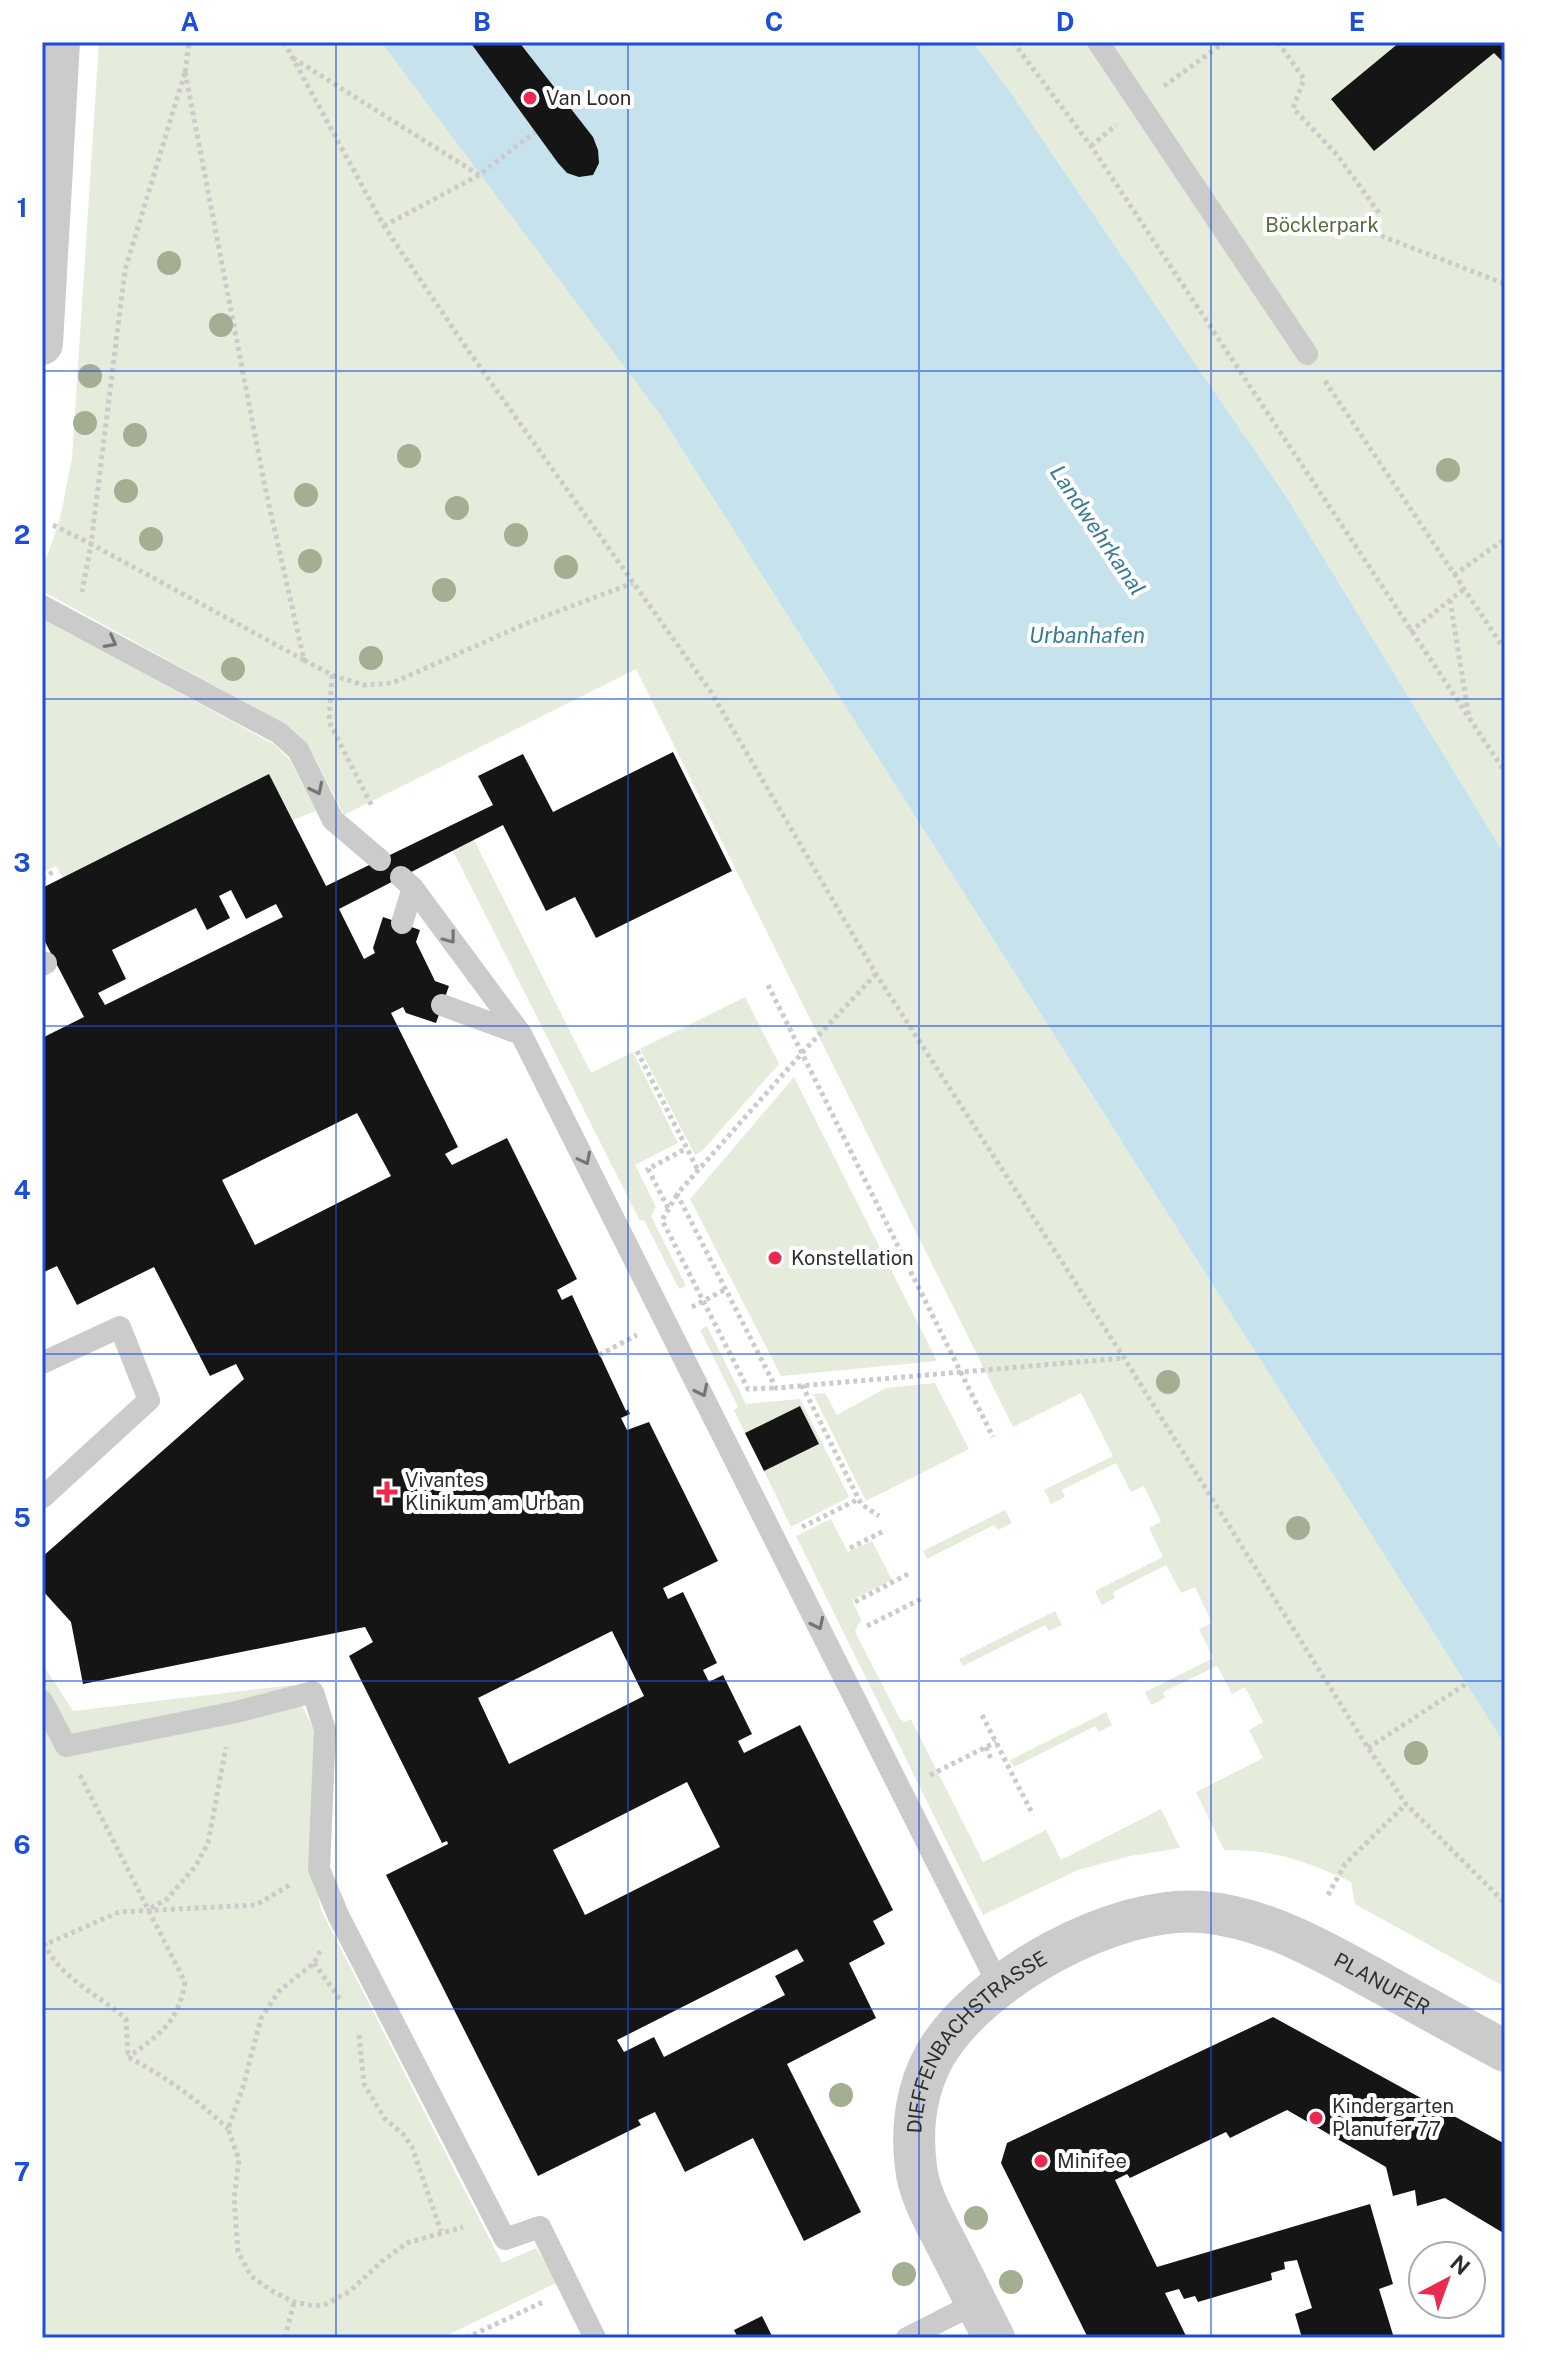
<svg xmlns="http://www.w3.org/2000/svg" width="1547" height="2380" font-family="'Public Sans',sans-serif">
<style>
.green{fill:#e6ecdb}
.water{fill:#c6e2ed}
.building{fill:#151515;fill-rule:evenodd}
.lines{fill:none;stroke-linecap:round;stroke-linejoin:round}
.path{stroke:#cbcbcb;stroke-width:5;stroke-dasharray:4 4;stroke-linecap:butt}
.service{stroke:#cbcbcb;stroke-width:22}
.minor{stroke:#cbcbcb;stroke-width:42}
.tree{fill:#a3ae93}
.oneway{stroke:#757575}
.grid{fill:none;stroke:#1d4ed8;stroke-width:2;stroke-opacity:0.55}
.poi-dot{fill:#ec294e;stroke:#fff;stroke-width:3}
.labels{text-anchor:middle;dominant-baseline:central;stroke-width:8;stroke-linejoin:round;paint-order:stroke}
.poi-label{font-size:20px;fill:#2e2e2e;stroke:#fff;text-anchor:start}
.park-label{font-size:20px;fill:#576b3a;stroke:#fff}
.street-label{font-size:20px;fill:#2e2e2e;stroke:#fff}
.water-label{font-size:22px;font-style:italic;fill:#397b93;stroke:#fff}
.neatline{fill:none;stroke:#1d4ed8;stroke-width:3}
.grid-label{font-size:26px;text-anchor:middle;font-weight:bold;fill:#1d4ed8}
</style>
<rect width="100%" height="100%" fill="#fff"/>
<path class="green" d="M99,42H381L659,413L1505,1745V1987L1355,1904L1351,1882C1306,1861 1273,1849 1224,1850L1196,1792L1263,1758L1249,1730L1263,1722L1245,1687L1232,1694L1217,1666L1163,1692L1165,1698L1151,1705L1145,1692L1213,1658L1199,1629L1212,1623L1195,1587L1181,1593L1166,1565L1113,1592L1115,1598L1102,1605L1095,1591L1163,1557L1149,1528L1161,1522L1144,1486L1131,1492L1116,1463L1062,1490L1065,1497L1051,1504L1044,1490L1113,1456L1081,1393L1013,1427L636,669L344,815L310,749L284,724L42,591V570L60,519L72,458Z
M973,42H1505V855L1287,498L1006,86Z
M42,617L275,745L290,760L316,811L293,820L269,774L63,878L56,866L42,873Z
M474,840L591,1073L633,1052L678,1143L635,1165L656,1207L651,1216L686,1286L679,1289L644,1220L640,1221L453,851Z
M745,997L779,1064L702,1151L695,1155L640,1049Z
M794,1077L937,1361L781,1376L690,1199Z
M707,1326L746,1404L800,1399L849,1497L791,1527L764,1471L819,1444L800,1406L745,1433L734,1410L738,1407L700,1330Z
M935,1383L969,1449L866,1501L813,1394L825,1393L837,1415L886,1388Z
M1005,1510L1012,1523L998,1530L994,1525L927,1559L923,1551Z
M831,1519L848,1552L872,1541L892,1580L852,1600L862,1622L858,1624L855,1632L900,1719L905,1722L911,1719L983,1862L1046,1830L1061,1860L1161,1809L1180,1848L1130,1856L1078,1870L983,1915L796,1536Z
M1055,1611L1062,1625L1049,1631L1045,1625L963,1666L959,1659Z
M42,1663L73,1711L292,1685L318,1738L311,1862L321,1910L502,2263L536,2248L558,2282L441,2338H42Z
M1106,1712L1112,1725L1099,1732L1095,1726L1014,1767L1010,1760Z"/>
<path class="water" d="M381,42H973L1006,86L1287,498L1505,855V1745L659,413Z"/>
<path class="building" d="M470,42H519L593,137L598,150L599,163L593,175L579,177L567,173L558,163Z
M1400,42H1505V58L1502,61L1494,53L1374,151L1331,99Z
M673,752L732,871L596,938L575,897L546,911L503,825L339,909L364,959L375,953L373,948L383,917L420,930L416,942L435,981L449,986L436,1023L406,1013L403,1007L391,1013L458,1147L445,1154L452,1165L507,1138L577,1279L557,1290L562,1300L572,1295L626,1411L628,1409L630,1414L621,1418L627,1430L649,1422L718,1561L663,1588L668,1599L683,1592L717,1663L703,1670L709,1682L723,1675L752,1734L738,1741L744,1753L800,1725L893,1910L873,1921L885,1944L849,1963L876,2018L787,2064L861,2212L804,2241L753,2138L685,2172L655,2112L638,2120L641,2125L538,2176L386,1875L448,1844L447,1841L442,1843L349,1656L373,1642L365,1627L83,1684L71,1622L42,1590V1557L244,1379L236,1364L210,1376L154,1267L77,1305L57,1266L42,1273V1038L84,1017L42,936V888L269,774L326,886L493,805L478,776L523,754L553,812ZM231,890L246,919L276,904L283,917L105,1005L98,993L126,979L112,950L196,908L207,930L230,918L219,896ZM357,1113L391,1176L255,1245L222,1180ZM612,1631L644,1696L509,1764L478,1698ZM687,1782L720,1847L585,1915L553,1850ZM797,1949L804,1961L775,1976L785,1995L664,2057L654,2037L624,2052L617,2040Z
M800,1406L819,1444L764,1471L745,1433Z
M1273,2017L1505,2144V2234L1445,2198L1417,2206L1415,2190L1393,2196L1386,2167L1287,2110L1230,2138L1226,2132L1130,2178L1127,2174L1115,2180L1157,2267L1370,2204L1393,2284L1379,2289L1394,2338H1302L1295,2314L1312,2308L1297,2260L1284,2262L1285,2269L1271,2273L1272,2280L1198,2302L1195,2296L1184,2299L1179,2289L1165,2293L1187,2338H1088L1001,2163L1007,2143Z
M762,2316L773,2338H738L734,2330Z"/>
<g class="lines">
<path class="path" d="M284,42L384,226L465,346L711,692L876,974L1124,1358L1368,1748L1406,1804L1505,1903
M1013,42L1091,146L1505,772
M1278,42L1304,79L1293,108L1338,156L1379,213
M293,58L479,175
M185,72L265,487L304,660L91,544L125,270Z
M185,72L189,42
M1164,86L1225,42
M1091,146L1116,125
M384,226L479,175L535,132
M1366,230L1505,284
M1325,381L1505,650
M53,525L91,544L82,592
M1454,575L1505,539
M1450,600L1469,718
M1410,632L1464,589
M304,660L332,675L363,685L392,683L532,621L633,583
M332,675L329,722L373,808
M42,878L53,872
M876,974L802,1053L677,1194L776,1388L1124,1358
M768,985L993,1437
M637,1051L698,1170
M677,1195L662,1220L748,1389L775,1388
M668,1208L648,1169L687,1148
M692,1307L726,1289
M599,1355L637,1335
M802,1385L861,1504L879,1516
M802,1527L859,1499
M850,1548L886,1530
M855,1602L908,1574
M867,1626L921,1599
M982,1715L1033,1815
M986,1747L991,1759
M1368,1748L1466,1684
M80,1775L185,1982C179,2022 159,2035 128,2057
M930,1775L996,1742
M1328,1895L1345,1864L1406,1804
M151,1908L167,1899L195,1867L208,1843L226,1747
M42,1935C52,1975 97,1993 126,2019L128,2057C166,2077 197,2099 228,2129
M42,1946L119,1912L256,1905L290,1885
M320,1951L314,1963L279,1991L261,2018L243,2087L228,2129L239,2160L234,2198L238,2252L251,2276L272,2291L294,2302L314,2306L326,2304L349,2292L381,2262L407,2243L463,2227
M314,1963L342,2002
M359,2035L364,2084L385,2119L403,2134L412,2147L441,2231
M285,2338L294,2302
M466,2338L543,2302"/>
<path class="service" d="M1098,42L1307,354
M42,606L279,733L298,750L333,820L380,860
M401,877L413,888L521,1034L999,1986
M402,923L413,888
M42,965L46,963
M442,1005L521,1034
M42,1363L120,1327L149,1400L42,1498
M42,1701L66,1746L236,1712L313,1692L325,1730L319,1869L338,1915L505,2239L540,2227L595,2338
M907,2338L976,2303"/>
<g class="minor">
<path d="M42,344L59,42"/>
<path id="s1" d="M994,2338C979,2309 965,2280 950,2251C937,2225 919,2196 916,2167C911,2129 916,2089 935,2055C979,1979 1116,1904 1203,1912C1268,1918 1327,1953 1383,1984C1423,2006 1464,2029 1505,2051"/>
</g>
</g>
<g class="tree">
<circle cx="169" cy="263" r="12"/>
<circle cx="221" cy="325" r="12"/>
<circle cx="90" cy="376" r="12"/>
<circle cx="85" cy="423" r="12"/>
<circle cx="135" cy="435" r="12"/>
<circle cx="409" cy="456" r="12"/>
<circle cx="1448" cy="470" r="12"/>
<circle cx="126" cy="491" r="12"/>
<circle cx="306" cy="495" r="12"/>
<circle cx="457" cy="508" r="12"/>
<circle cx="516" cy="535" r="12"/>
<circle cx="151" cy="539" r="12"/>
<circle cx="310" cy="561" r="12"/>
<circle cx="566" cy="567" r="12"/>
<circle cx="444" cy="590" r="12"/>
<circle cx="371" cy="658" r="12"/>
<circle cx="233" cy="669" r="12"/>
<circle cx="1168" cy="1382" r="12"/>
<circle cx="1298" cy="1528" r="12"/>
<circle cx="1416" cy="1753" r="12"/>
<circle cx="841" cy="2095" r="12"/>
<circle cx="976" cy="2218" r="12"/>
<circle cx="904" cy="2274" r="12"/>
<circle cx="1011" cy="2282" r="12"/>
</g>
<defs><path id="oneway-chevron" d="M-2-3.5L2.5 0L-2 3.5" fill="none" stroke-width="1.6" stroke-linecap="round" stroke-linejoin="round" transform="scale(2)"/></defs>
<g class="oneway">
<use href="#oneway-chevron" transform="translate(111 642) rotate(28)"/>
<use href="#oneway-chevron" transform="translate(317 789) rotate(64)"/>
<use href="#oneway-chevron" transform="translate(450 938) rotate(53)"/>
<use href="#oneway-chevron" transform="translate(585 1159) rotate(63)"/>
<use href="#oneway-chevron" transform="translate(702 1391) rotate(64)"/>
<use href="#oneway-chevron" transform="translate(818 1624) rotate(64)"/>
</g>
<path class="grid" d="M336,42V2338M628,42V2338M919,42V2338M1211,42V2338M42,371H1505M42,699H1505M42,1026H1505M42,1354H1505M42,1681H1505M42,2009H1505"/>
<g class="poi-dot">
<circle cx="530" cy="98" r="8"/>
<circle cx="775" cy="1258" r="8"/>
<path d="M383 1480h8v8h8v8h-8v8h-8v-8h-8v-8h8z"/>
<circle cx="1316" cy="2118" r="8"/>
<circle cx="1041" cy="2161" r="8"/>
</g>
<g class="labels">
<g class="poi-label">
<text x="546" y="98">Van Loon</text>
<text x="791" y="1258">Konstellation</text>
<text x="405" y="1480">Vivantes<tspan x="405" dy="23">Klinikum am Urban</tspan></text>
<text x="1332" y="2106">Kindergarten<tspan x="1332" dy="23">Planufer 77</tspan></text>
<text x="1057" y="2161">Minifee</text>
</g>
<g class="park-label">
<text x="1322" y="225">Böcklerpark</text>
</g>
<g class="street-label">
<text stroke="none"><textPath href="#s1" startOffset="814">PLANUFER</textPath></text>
<text stroke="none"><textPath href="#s1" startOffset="338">DIEFFENBACHSTRASSE</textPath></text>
</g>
<g class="water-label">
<text transform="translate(1098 530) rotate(56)">Landwehrkanal</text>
<text x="1087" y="635">Urbanhafen</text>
</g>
</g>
<rect width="1547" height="2380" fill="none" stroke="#ffffff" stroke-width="88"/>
<g transform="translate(1447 2280) rotate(41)"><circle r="38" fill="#ffffff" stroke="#ababab" stroke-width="2"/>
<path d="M0-6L14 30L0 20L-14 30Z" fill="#ec294e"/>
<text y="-12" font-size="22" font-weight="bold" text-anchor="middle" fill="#2e2e2e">N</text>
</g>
<rect x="44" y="44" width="1459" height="2292" class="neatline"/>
<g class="grid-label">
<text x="190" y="31">A</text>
<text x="482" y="31">B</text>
<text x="774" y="31">C</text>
<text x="1065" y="31">D</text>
<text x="1357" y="31">E</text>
<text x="22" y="217">1</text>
<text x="22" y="544">2</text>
<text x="22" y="872">3</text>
<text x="22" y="1199">4</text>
<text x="22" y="1527">5</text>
<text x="22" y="1854">6</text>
<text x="22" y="2181">7</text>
</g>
</svg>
